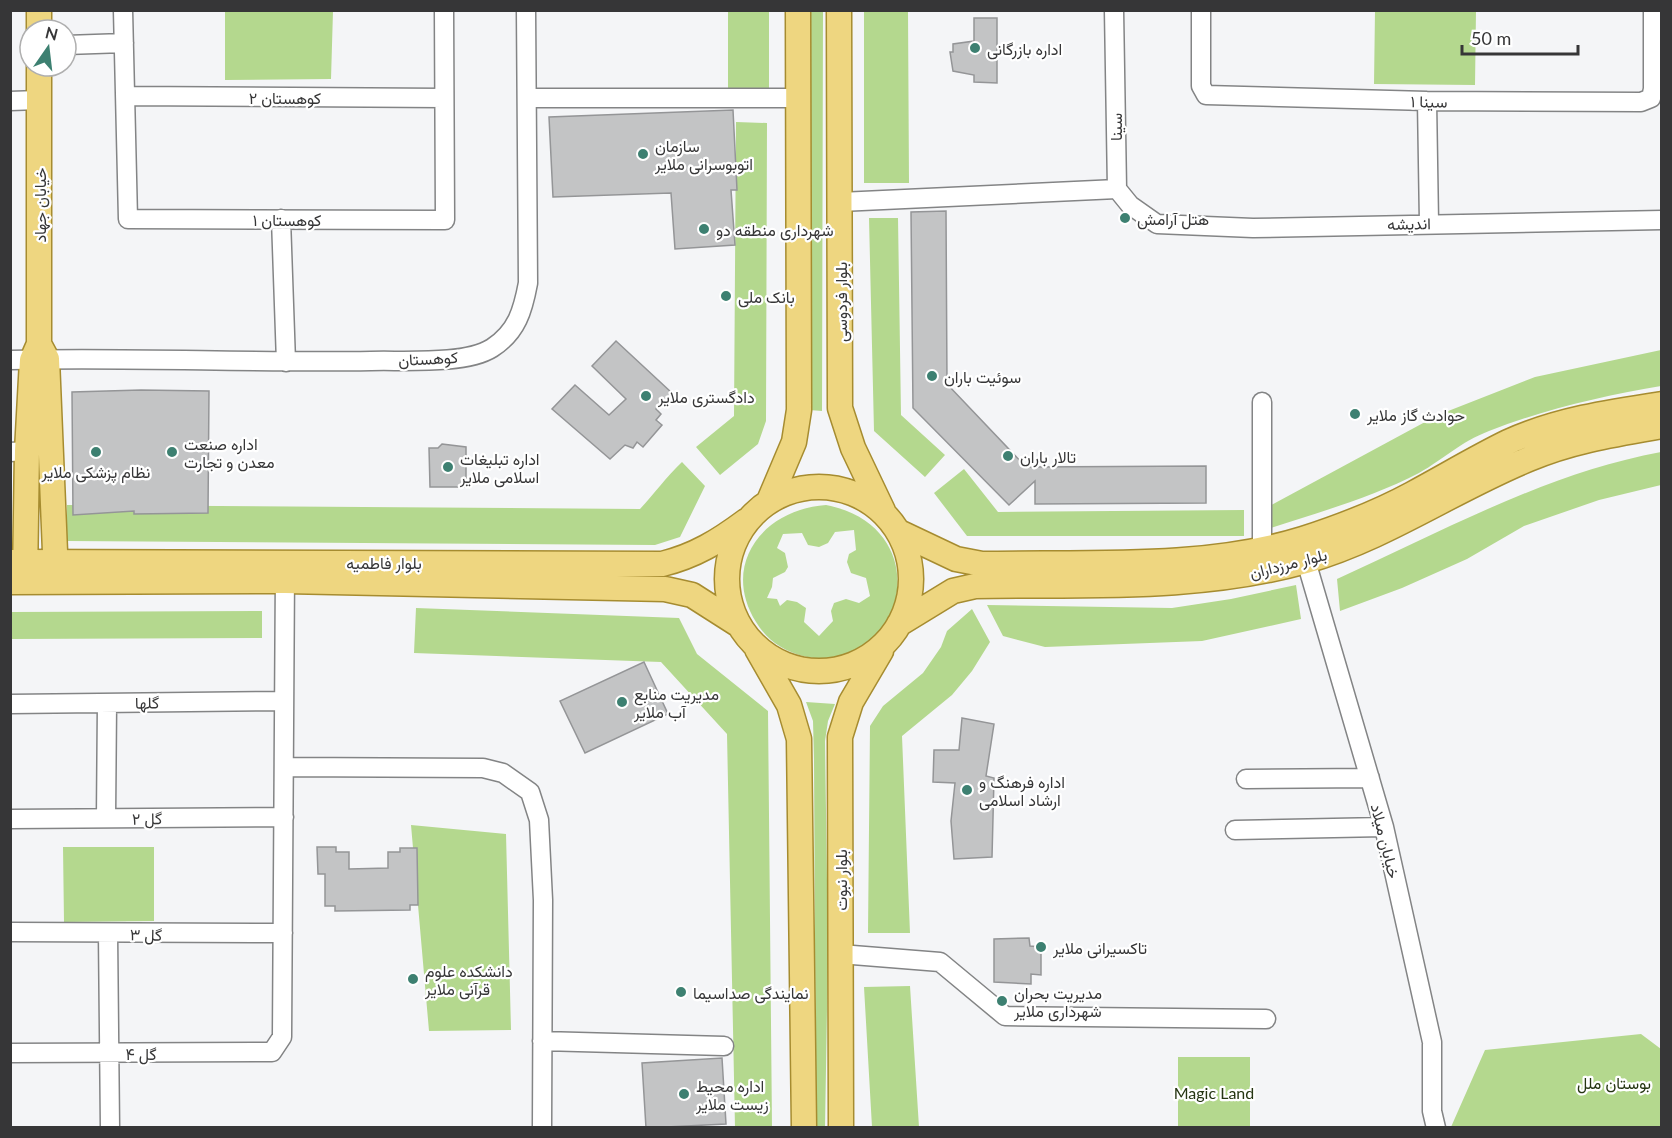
<svg xmlns="http://www.w3.org/2000/svg" width="1672" height="1138" font-family="Lato,Vazirmatn,sans-serif">
<style>
.green{fill:#b4d88e;fill-rule:evenodd}
.building{fill:#c3c4c5;stroke:#949597;stroke-width:1.5}
.lines{fill:none;stroke-linecap:round;stroke-linejoin:round}
.minor-casing{stroke:#838485;stroke-width:21}
.major-casing{stroke:#a68c30;stroke-width:27}
.minor{stroke:#fff;stroke-width:18}
.major{stroke:#eed680;stroke-width:24}
.poi-dot{fill:#3d8071;stroke:#fff;stroke-width:2}
.labels{text-anchor:middle;dominant-baseline:central;stroke-width:4.5;stroke-linejoin:round;paint-order:stroke}
.poi-label{font-size:16px;fill:#363637;stroke:#fff;text-anchor:start}
.street-label{font-size:16px;fill:#363637;stroke:#fff}
.park-label{font-size:16px;fill:#253512;stroke:#fff}
</style>
<rect width="100%" height="100%" fill="#f4f5f7"/>
<path class="green" d="M225,11H333L331,79L225,80Z
M728,11H769V92H728Z
M809,11H823L822,411L809,410Z
M864,11H908L909,183H864Z
M1375,11H1476L1475,85L1374,84Z
M736,122L767,123L766,421L758,444L720,475L696,447L734,416Z
M869,218H898L901,415L945,455L925,477L874,431Z
M1661,350V386C1603,396 1545,409 1489,431C1460,442 1444,459 1419,473C1371,498 1316,513 1265,530L1262,510L1438,415L1535,377Z
M1661,452V485L1599,500L1524,526L1467,559L1402,588L1340,611L1337,579C1443,531 1547,473 1661,452Z
M682,462L705,486L680,537L655,545L67,541V505L640,509C655,493 666,477 682,462Z
M964,469L998,512L1244,510V536H967L934,493Z
M826,505C943,528 903,680 803,656C783,651 767,640 756,622C720,564 764,509 826,505ZM854,530L856,550L849,554L847,562L851,573L866,578L870,596L859,603L846,599L834,603L831,611L833,621L819,636L804,622L806,608L797,602L787,600L780,606L777,599L767,598L772,587L773,578L785,572L788,567L785,553L777,548L783,534L802,533L808,545L819,547L828,543L835,532Z
M1296,585L1301,619L1202,641L1045,647L1003,636L987,605L1172,608L1231,599Z
M416,608L679,618L697,654L768,711L772,1127H735L727,734L661,662L414,653Z
M972,609L990,642L972,671L952,695L902,736L910,933H868L870,726L883,706L923,673L941,647L947,631Z
M262,611V638L11,639V612Z
M806,702L835,704L828,721L825,741L828,950L825,1128L816,1127L814,760L813,721Z
M411,825L506,834L511,1030L429,1031Z
M63,847H154V921L64,922Z
M910,986L919,1127H872L864,987Z
M1641,1034L1661,1049V1127H1451L1485,1050Z
M1178,1057H1250V1126H1178Z"/>
<path class="building" d="M974,18H997V83L974,82V75L953,71L950,52H953V44L974,41Z
M733,110L737,190H731L735,245L675,249L671,193L553,197L549,117Z
M946,211L947,384L1026,467L1206,466V503L1035,504V481L1009,505L913,408L911,212Z
M616,341L672,393L656,409L661,414L656,420L662,425L643,447L637,442L633,448L625,445L610,459L552,409L575,385L609,415L626,399L592,366Z
M141,390L209,391L208,513L134,514V511L73,515L72,392Z
M442,444L466,447V487H430L429,448H438Z
M644,662L668,714L585,753L560,701Z
M962,718L994,724L986,776L994,778L992,857L954,859L951,821L955,783L933,782L934,750H959Z
M317,847H336V852H349V869L388,868V852H400V848H417L418,905H410V910L335,911V906H325V874H318Z
M1029,938L1030,946L1041,947V975L1031,974V984L994,982V939Z
M722,1058L726,1124L646,1128L642,1063Z"/>
<g class="lines">
<g class="minor-casing">
<path id="minor" d="M123,10L128,219L445,220L444,10
M1114,10L1117,189L1130,205L1157,224L1253,228L1662,220
M1201,10V86L1206,95L1427,101L1641,102L1651,98L1653,89V10
M66,45L124,43
M125,96L444,98
M527,98H798
M10,101L39,100
M1427,101L1429,223
M840,202L1117,189
M281,219L286,362
M10,360C130,357 251,363 371,361C403,360 465,365 492,348C517,332 523,310 528,283L526,10
M1262,402V549
M10,452L27,451
M1306,561L1384,827L1432,1042V1111L1436,1128
M10,704L284,701
M284,767L483,768L503,773L530,792L539,820L543,900L542,1128
M1246,779L1370,778
M106,818L107,703
M10,819L284,817
M1235,830L1384,827
M10,932L283,933
M108,933L110,1128
M840,954L940,962L1005,1016L1266,1019
M542,1041L724,1046
M10,1053L272,1052L282,1037L285,569"/>
</g>
<g class="major-casing">
<path id="major" d="M39,10V30
M839,10L840,408L853,448L883,511
M40,346L47,359L56,576
M727 579a92 92 0 1 1 184 0a92 92 0 1 1-184 0Z
M769,501L794,442L799,410L798,10
M899,532L956,559L982,564C1085,562 1203,570 1303,539C1340,527 1377,513 1412,494C1444,477 1475,458 1508,442C1556,420 1609,412 1662,404
M10,562L662,564C695,556 719,541 746,521
M25,578L27,451L32,360L39,344V66
M10,582L285,581L665,589L692,595L739,625
M899,624L953,591L975,586C1085,584 1200,591 1306,561C1386,538 1453,490 1529,459C1571,441 1616,434 1662,426
M757,649L789,705L799,739L804,1128
M841,1128L840,737L851,702L881,651"/>
</g>
<use href="#minor" class="minor"/>
<use href="#major" class="major"/>
</g>
<g class="poi-dot">
<circle cx="975" cy="48" r="6"/>
<circle cx="643" cy="154" r="6"/>
<circle cx="1125" cy="218" r="6"/>
<circle cx="704" cy="229" r="6"/>
<circle cx="726" cy="296" r="6"/>
<circle cx="932" cy="376" r="6"/>
<circle cx="646" cy="396" r="6"/>
<circle cx="1355" cy="414" r="6"/>
<circle cx="96" cy="452" r="6"/>
<circle cx="172" cy="452" r="6"/>
<circle cx="1008" cy="456" r="6"/>
<circle cx="448" cy="467" r="6"/>
<circle cx="622" cy="702" r="6"/>
<circle cx="967" cy="790" r="6"/>
<circle cx="1041" cy="947" r="6"/>
<circle cx="413" cy="979" r="6"/>
<circle cx="681" cy="992" r="6"/>
<circle cx="1002" cy="1001" r="6"/>
<circle cx="684" cy="1094" r="6"/>
</g>
<g class="labels">
<g class="poi-label">
<text x="987" y="48">اداره بازرگانی</text>
<text x="655" y="145">سازمان<tspan x="655" dy="18">اتوبوسرانی ملایر</tspan></text>
<text x="1137" y="218">هتل آرامش</text>
<text x="716" y="229">شهرداری منطقه دو</text>
<text x="738" y="296">بانک ملی</text>
<text x="944" y="376">سوئیت باران</text>
<text x="658" y="396">دادگستری ملایر</text>
<text x="1367" y="414">حوادث گاز ملایر</text>
<text x="184" y="443">اداره صنعت<tspan x="184" dy="18">معدن و تجارت</tspan></text>
<text x="1020" y="456">تالار باران</text>
<text x="460" y="458">اداره تبلیغات<tspan x="460" dy="18">اسلامی ملایر</tspan></text>
<text x="96" y="471" text-anchor="middle">نظام پزشکی ملایر</text>
<text x="634" y="693">مدیریت منابع<tspan x="634" dy="18">آب ملایر</tspan></text>
<text x="979" y="781">اداره فرهنگ و<tspan x="979" dy="18">ارشاد اسلامی</tspan></text>
<text x="1053" y="947">تاکسیرانی ملایر</text>
<text x="425" y="970">دانشکده علوم<tspan x="425" dy="18">قرآنی ملایر</tspan></text>
<text x="693" y="992">نمایندگی صداسیما</text>
<text x="1014" y="992">مدیریت بحران<tspan x="1014" dy="18">شهرداری ملایر</tspan></text>
<text x="696" y="1085">اداره محیط<tspan x="696" dy="18">زیست ملایر</tspan></text>
</g>
<g class="street-label">
<text x="285" y="97">کوهستان ۲</text>
<text transform="translate(1429 101) rotate(1)">سینا ۱</text>
<text transform="translate(1115 127) rotate(-90)">سینا</text>
<text transform="translate(39 205) rotate(-90)">خیابان جهاد</text>
<text x="287" y="219">کوهستان ۱</text>
<text transform="translate(1409 223) rotate(-1)">اندیشه</text>
<text transform="translate(840 302) rotate(-90)">بلوار فردوسی</text>
<text transform="translate(428 358) rotate(-3)">کوهستان</text>
<text x="384" y="562">بلوار فاطمیه</text>
<text transform="translate(1288 563) rotate(-14)">بلوار مرزداران</text>
<text transform="translate(147 702) rotate(-1)">گلها</text>
<text transform="translate(147 818) rotate(-1)">گل ۲</text>
<text transform="translate(1386 841) rotate(76)">خیابان میلاد</text>
<text transform="translate(840 880) rotate(-90)">بلوار نبوت</text>
<text transform="translate(146 934) rotate(1)">گل ۳</text>
<text x="141" y="1053">گل ۴</text>
</g>
<g class="park-label">
<text x="1614" y="1082">بوستان ملل</text>
<text x="1214" y="1092">Magic Land</text>
</g>
</g>
<rect width="1672" height="1138" fill="none" stroke="#363637" stroke-width="24"/>
<g transform="translate(48 48) rotate(14)"><circle r="28" fill="#ffffff" stroke="#afafaf" stroke-width="1.5"/>
<path d="M0-4.5L10 22L0 15L-10 22Z" fill="#3d8071"/>
<text y="-9" font-size="16" font-weight="bold" text-anchor="middle" fill="#363637">N</text>
</g>
<path d="M1462 45v9h116v-9" fill="none" stroke="#363637" stroke-width="3"/>
<text x="1471" y="45" font-size="18" fill="#363637" stroke="#ffffff" stroke-width="4.5" paint-order="stroke">50 m</text>
</svg>
